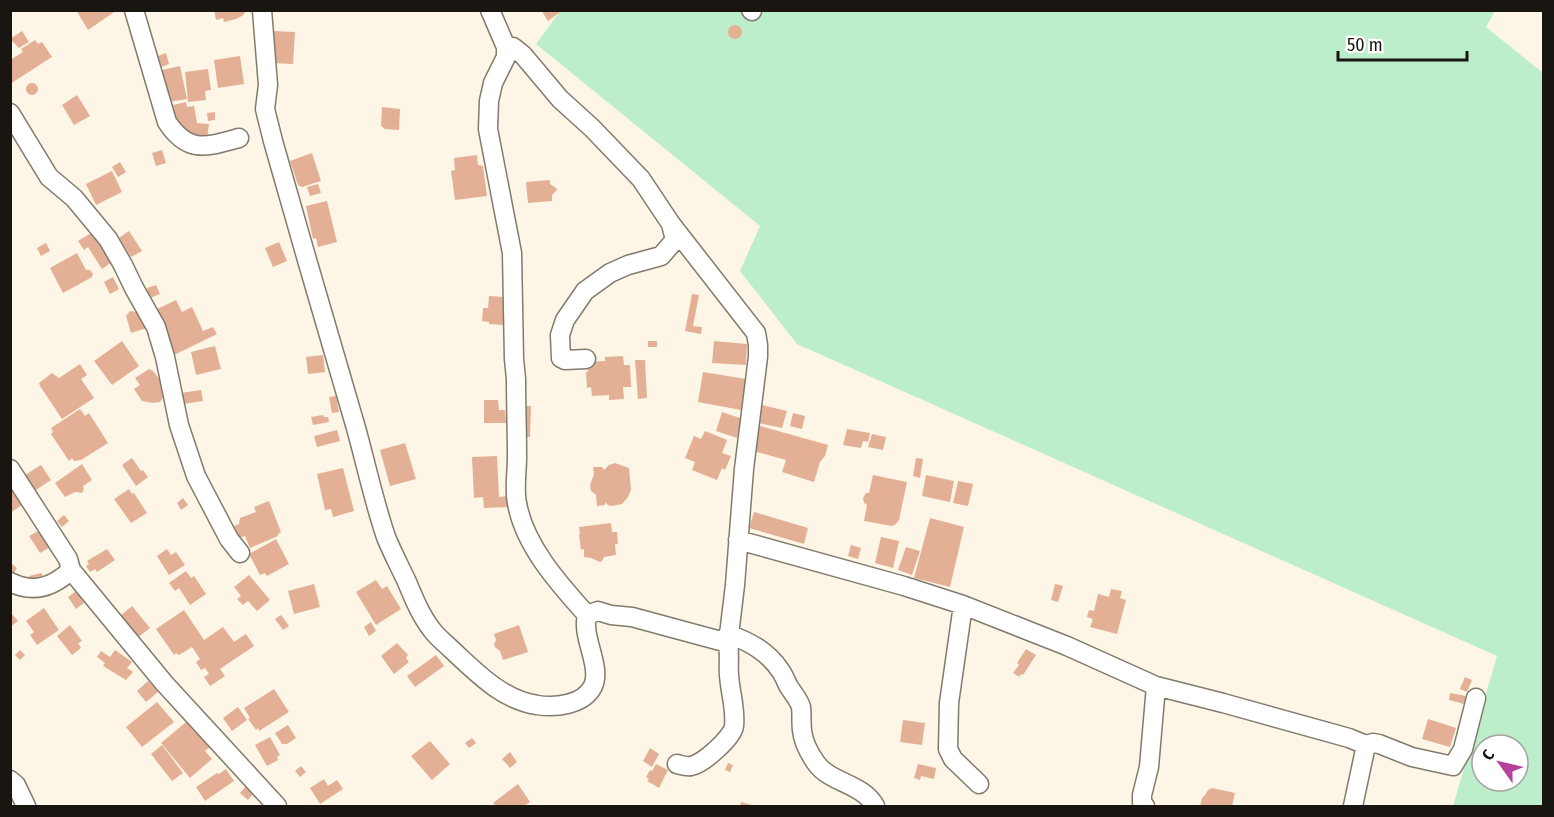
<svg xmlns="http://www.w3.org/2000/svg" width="1554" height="817" font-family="'Fira Sans Condensed',sans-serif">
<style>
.green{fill:#bdeecc;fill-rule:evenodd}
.building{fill:#e3b095}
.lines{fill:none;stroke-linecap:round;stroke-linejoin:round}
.minor-casing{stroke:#817b6d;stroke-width:21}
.minor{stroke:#fff;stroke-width:18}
</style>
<rect width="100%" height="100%" fill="#fdf6e6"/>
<path class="green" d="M561,10L1495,11L1486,27L1543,73V806H1453L1497,656L797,344L740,271L760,226L536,44ZM1482,745H1518V781H1482Z"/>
<path class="building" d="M76,10H117L88,30Z
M214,10H247L242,16L236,19L224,22L223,18L216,20Z
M541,10H563L548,21Z
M728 32a7 7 0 1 1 14 0a7 7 0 1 1-14 0Z
M22,31L29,42L19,48L10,39Z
M273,31L295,32L293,64L271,63Z
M35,40L38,44L42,42L52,57L10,84V60L23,52L21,49Z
M166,53L169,64L162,67L158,56Z
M240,56L244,84L218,88L214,60Z
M180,66L187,99L168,102L162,70Z
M208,69L211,90L205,91L206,100L188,102L185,72Z
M26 89a6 6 0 1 1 12 0a6 6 0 1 1-12 0Z
M77,95L90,116L74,125L62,105Z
M186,102L187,107L194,106L197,123L209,124L207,138L192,136L177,129L173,105Z
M382,107L400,109L399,130L385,129L381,126Z
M215,112V120L208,121L207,113Z
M162,150L166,163L156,166L152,153Z
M312,153L321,181L302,187L298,185L290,161Z
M477,155L478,165L483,166L487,196L455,200L451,171L455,170L454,158Z
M120,162L126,172L118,177L112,167Z
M112,171L122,192L96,205L86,184Z
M550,180V184L556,188L557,190L552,195V201L528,203L526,182Z
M318,184L321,193L310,196L307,187Z
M327,201L337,242L318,247L316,238L313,239L306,206Z
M129,231L142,251L131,257L119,238Z
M93,232L112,262L102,269L88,247L84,250L78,241Z
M279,242L287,261L273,267L265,248Z
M46,243L50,251L41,256L37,248Z
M77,253L86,270H90L93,274L92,277L63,293L50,268Z
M113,277L119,289L110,294L104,282Z
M156,285L160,294L150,298L147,288Z
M692,294L699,295L693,326L702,327L701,334L685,331Z
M489,296L505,297L503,325L489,324V322L482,321L483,308H488Z
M176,300L182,312L192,307L203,331L213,327L217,334L174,355L153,311Z
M130,311L140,313L150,327L131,333L126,316Z
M122,341L139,366L112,385L94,361Z
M648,341H657V347H648Z
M714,341L747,344L746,365L712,363Z
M215,346L221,369L196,375L191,352Z
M323,355L325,372L308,374L306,357Z
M623,356L624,365H630L631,387H623L624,399L609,400V395L592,396L591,387L587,388L586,372H588L587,362L605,361V357Z
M635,360H645L647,398L638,399Z
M80,364L87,375L81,379L94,398L62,419L40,386L39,383L52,373L59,378Z
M149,369L153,371L164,385V396L160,402L153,403L142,401L134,389L140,385L135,378Z
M703,372L746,379L741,410L698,402Z
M201,390L203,401L183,404L181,393Z
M336,396L339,412L332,413L329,397Z
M484,400H498L499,410H505L506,423H484Z
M762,405L787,411L782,428L758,423Z
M525,406H531L530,437H524Z
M80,409L85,416L89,413L108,443L81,460L74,461L72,458L69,461L51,434L53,432L51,428Z
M722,412L743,419L737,438L716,431Z
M793,413L805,416L802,429L790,426Z
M323,415L324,417H328L329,422L313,425L311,417Z
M757,425L828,445L825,456L820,462L814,482L782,472L786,460L750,450Z
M847,429L870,433L868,442L863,441L861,448L843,445Z
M337,430L340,441L317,447L314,436Z
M705,431L727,440L722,453L731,456L725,470L722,468L717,480L692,470L695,462L685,458L694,436L701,439Z
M872,434L886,437L883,450L868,447Z
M405,443L416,479L390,486L380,450Z
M497,456L499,497L508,496L509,507L484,508L483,497L474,498L472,457Z
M132,458L141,471L143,470L148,477L136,486L122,465Z
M916,458L923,459L920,478L913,476Z
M615,463L629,468L631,490L628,497L622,504L612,506L608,505L605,502V505L597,506L596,495L591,491L590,485L594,474L593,467H602L604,470L609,465Z
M82,464L92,480L83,486L84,489L82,493L75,492L65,497L55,483Z
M41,465L51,480L36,490L25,475Z
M343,468L354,511L333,517L331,509L325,510L317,474Z
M873,475L907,482L899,520L896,524L892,526L864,521L867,505L864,503L863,498L866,493H869Z
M926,475L954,481L950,502L922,496Z
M958,481L973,484L968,506L953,503Z
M10,484L19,496L17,498L22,505L10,513Z
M129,489L132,494L134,493L147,513L131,523L114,499Z
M183,498L188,505L181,510L177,503Z
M269,501L281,532L278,534V536L250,548L245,536L239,538L234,526L239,524L240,518L256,512L254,507Z
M754,512L808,528L804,544L749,528Z
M64,515L69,521L62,527L57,521Z
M930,518L964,527L950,587L914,578Z
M611,523L612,532H617L618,544H615L616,555L604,557L602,561L600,562L591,558L584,557V549L581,550L579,535L580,534L579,527Z
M42,529L52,546L40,553L29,536Z
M881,537L899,541L893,568L875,563Z
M276,539L289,564L267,576L265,573L260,575L249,554Z
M851,545L861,548L858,559L848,556Z
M906,547L920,551L912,575L898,570Z
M107,549L115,560L97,572L95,569L90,572L86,566L89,564L87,561Z
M167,549L171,555L176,552L185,565L169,575L157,556Z
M12,564L17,568L14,573L10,571Z
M186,571L191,578L194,576L206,594L190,605L179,588L175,591L169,583Z
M41,573L44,577L43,580L31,583L29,576Z
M249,575L270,600L257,611L248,601L243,605L237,599L241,596L234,587Z
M376,580L382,589L387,586L401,609L376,625L356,592Z
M314,584L320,607L294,614L288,591Z
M1055,584L1063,586L1058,602L1051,600Z
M1111,589L1122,591L1120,598L1126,600L1117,634L1090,627L1093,619L1087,617L1089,610L1094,611L1098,594L1109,597Z
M76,591L84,603L76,609L68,597Z
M132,606L150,628L137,638L120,616Z
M44,608L59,630L37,645L30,635L34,632L26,621Z
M184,610L204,640L223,627L234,642L246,634L254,646L220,669L225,676L210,686L204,677L209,674L205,668L201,670L196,662L200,659L192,647L179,655L176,653L174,655L156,629Z
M10,612L18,621L10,627Z
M281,615L289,626L283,630L275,619Z
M371,622L376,631L369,636L364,627Z
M70,625L82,641L78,643L81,648L72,655L57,636Z
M519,625L528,652L503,660L500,651L495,647L494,644L496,640L494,634Z
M397,643L408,655L406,658L409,662L394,674L381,656Z
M1026,649L1036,655L1023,675L1021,674L1019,677L1013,673L1019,665L1017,663Z
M20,650L25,655L20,660L15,655Z
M115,650L132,662L127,668L133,672L126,680L103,666L105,663L97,657L101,651L110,657Z
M436,655L444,666L415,687L407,676Z
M1465,677L1472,680L1467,692L1460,689Z
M148,681L158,692L146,702L137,691Z
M274,689L289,712L259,731L258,728L256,730L248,719L250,718L244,708Z
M1450,693L1466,696L1464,704L1449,700Z
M157,702L174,722L142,747L126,727Z
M238,707L247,720L232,731L223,718Z
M192,717L215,743L205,751L212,759L190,778L161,743Z
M1428,719L1456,728L1450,747L1422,739Z
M903,720L925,723L922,745L900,742Z
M288,725L296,738L287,744H282L275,733Z
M270,737L280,755L277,757L278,760L267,766L255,745Z
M472,738L476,743L469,748L465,743Z
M430,741L450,764L432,780L411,756Z
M162,745L183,773L172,781L151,754Z
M650,748L659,754L652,767L643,761Z
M510,752L517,762L510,768L502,759Z
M728,763L733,765L730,772L725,770Z
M656,764L668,770L659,788L647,781L649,779L646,777L650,770L652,771Z
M918,764L936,768L934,779L921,776L920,780L914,778Z
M301,766L306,772L300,777L295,771Z
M226,769L234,781L205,801L196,787L217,773L219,774Z
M324,779L328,786L337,780L343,789L320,804L310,788Z
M518,784L530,802L524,806H496L493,803Z
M247,785L255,792L248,800L240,793Z
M1212,788L1235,793L1232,806H1200L1202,798L1205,795L1208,790Z
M741,802L755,806H740Z"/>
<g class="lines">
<g class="minor-casing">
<path id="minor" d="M134,10L167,122C188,154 206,147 239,138
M262,10L268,85L265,109L273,141C300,237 328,332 356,428C366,464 374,502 386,537C392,552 400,567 407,582C414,599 421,616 432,630C437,637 445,643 451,649C476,672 502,700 537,705C555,708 584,705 593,686C602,666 581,637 587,615L598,611L611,615L632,617L728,643L735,585L744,469L758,357V345L756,333L671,224L641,179L592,128L560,99L523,55L513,47H506
M490,10L506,47V57L493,83L489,101L488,129L512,253L514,359L516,379C516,405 517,431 517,457C517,472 514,489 517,503C524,545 559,584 587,615
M751,10L752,11
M10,113L49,177L74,198L108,239L123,265L134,288L156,327L165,357L179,425L196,476L229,539L240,553
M586,359L565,360L561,358L560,335L565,320L585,291L610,273L628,265L661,256L675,240L671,224
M10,469L68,559L71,570L164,683L277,806
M738,540L904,586L963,605L1067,646L1156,686L1223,703L1349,738L1366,745L1373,743L1379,744L1412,757L1453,766L1463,749L1476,698
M10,582C34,594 53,587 71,570
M963,605L949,703L948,749L953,759L979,784
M728,634C750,642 767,651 780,670C784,675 786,682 789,687C793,693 799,700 801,707C802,714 801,722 802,730C803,742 809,753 816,763C830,783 862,783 875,806
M677,764C681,765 687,767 691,766C703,764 733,737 734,726C736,709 730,692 729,675C728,664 730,655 728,643
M10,780L16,785L26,806
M1145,806L1142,803V795L1149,767L1156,686
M1353,806L1366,745"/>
</g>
<use href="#minor" class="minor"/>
</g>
<rect width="1554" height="817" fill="none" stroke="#191611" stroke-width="24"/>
<g transform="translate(1500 763) rotate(304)"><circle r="28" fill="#ffffff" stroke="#a3a2a0" stroke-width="1.5"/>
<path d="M0-4.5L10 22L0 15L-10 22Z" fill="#b4419c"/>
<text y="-9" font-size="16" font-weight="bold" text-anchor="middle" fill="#191611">С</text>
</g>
<path d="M1338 51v9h129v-9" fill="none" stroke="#191611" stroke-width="3"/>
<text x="1347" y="51" font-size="18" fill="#191611" stroke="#ffffff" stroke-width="4.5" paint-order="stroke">50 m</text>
</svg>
